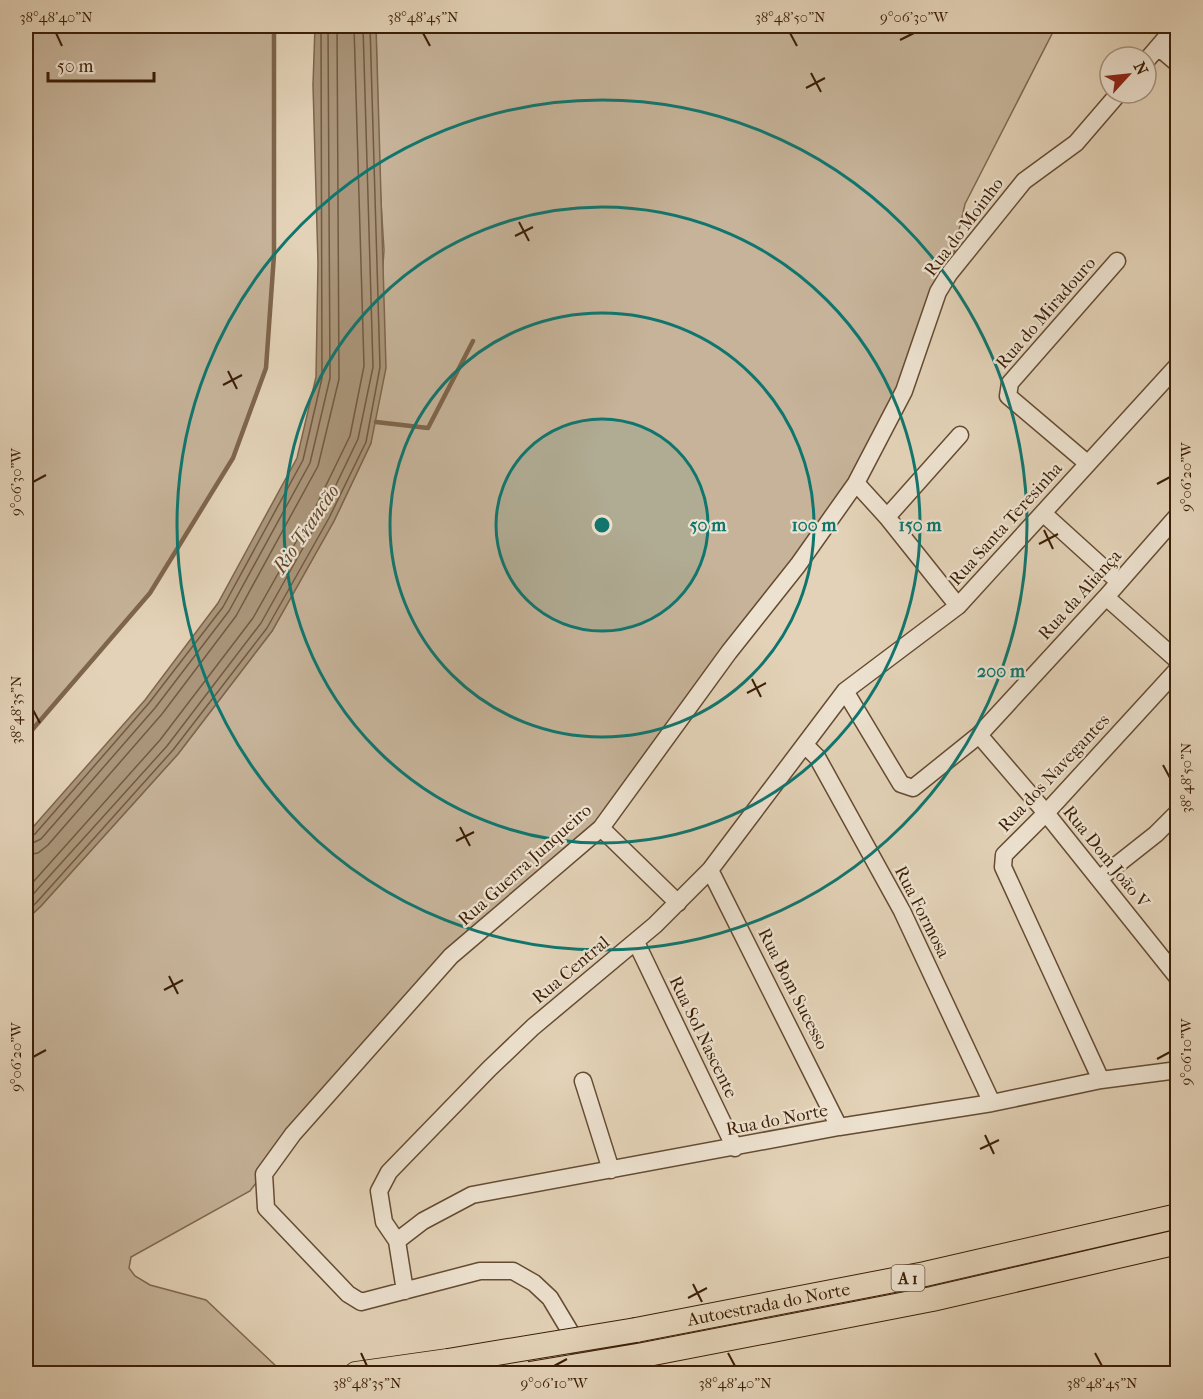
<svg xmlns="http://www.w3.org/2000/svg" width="1203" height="1399" font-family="'IM FELL French Canon',serif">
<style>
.green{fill:#c6b399;stroke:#80684f;stroke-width:1.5}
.water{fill:#aa957a;stroke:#7e654b;stroke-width:1.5}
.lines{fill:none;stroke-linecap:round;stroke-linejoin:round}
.shore{stroke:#725a40;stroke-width:1.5}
.stream{stroke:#7e654b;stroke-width:4.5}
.minor-casing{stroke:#654b32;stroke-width:19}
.highway-casing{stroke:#3b1e05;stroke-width:26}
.minor{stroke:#ede2d0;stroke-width:16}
.highway{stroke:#e3d2b7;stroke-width:24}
.highway-bridge-casing{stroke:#3b1e05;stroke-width:26;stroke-linecap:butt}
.highway-bridge{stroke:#e3d2b7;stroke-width:24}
.ticks{fill:none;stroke:#3b1e05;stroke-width:2}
.ring{fill:none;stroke:#0f766e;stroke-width:3}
.labels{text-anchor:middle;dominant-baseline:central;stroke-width:4.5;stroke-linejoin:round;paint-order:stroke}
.shield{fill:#ede2d0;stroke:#705942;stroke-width:1.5}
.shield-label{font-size:16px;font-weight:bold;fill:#3b1e05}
.street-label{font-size:18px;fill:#3b1e05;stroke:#ede2d0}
.water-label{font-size:20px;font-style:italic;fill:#62482e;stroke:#ede2d0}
.centre{fill:#0f766e;stroke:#ede2d0;stroke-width:3}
.ring-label{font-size:18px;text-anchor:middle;font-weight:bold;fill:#0f766e;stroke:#ede2d0;stroke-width:4.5;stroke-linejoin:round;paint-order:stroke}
.neatline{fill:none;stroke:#3b1e05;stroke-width:2}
.ticks-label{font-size:15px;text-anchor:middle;fill:#3b1e05}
</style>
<rect width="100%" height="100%" fill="#e3d2b7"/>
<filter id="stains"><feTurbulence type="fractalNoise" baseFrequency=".00333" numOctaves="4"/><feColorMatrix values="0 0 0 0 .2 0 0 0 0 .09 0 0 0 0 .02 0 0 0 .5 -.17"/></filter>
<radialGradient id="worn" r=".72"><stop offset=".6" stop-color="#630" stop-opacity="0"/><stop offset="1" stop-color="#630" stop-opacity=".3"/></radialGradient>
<path class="green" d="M26,26H274V255L266,368L233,458L150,593L26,737Z
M376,26H1056L965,204L949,274L856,483L601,828L451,956L293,1134L250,1191L131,1257L129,1268L135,1276L150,1285L206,1300L278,1368L222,1374H26V920L41,906L178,754L272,631L334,521L371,443L384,250L378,154Z"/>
<path class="water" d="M315,26H376L386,368L371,443L334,521L272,631L178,754L41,906L26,920V835L145,700L218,603L297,458L316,377L318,263L313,85Z"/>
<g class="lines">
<path class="shore" d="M26,839L35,834L149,703L223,607L303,460L322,378L321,26
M26,846L41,839L155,708L229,611L310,463L330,378L328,26
M26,855L38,853L48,845L162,714L236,616L318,466L339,379L337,26
M26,890L160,740L253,618L314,510L350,436L364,366L354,26
M26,902L167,746L261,623L322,514L358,439L373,367L363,26
M26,912L37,902L173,750L267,628L329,518L366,442L380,367L370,26"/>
<path class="stream" d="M376,422L428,428L473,341
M26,737L150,593L233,458L266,368L274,255V26"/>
<g class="minor-casing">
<path id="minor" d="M1158,47L1178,64
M1146,61L1176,26
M1087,463L1008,396L1010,383L1117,261
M856,483L887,517L958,606
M1044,514L1119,582
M887,517L960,435
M1106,597L1178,661
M845,691L901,784L913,788L979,735L1106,597L1178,515
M979,735L1046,813L1178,978
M806,746L817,757L902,911L992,1103
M601,828L678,903
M710,870L839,1127
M1099,879L1156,834L1178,812
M636,942L735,1148
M1101,1080L1003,867L1004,855L1046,813L1178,669
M583,1081L611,1170
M397,1241L423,1221L472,1195L839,1127L992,1103L1101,1080L1178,1070
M405,1291L397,1241L384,1222L379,1191L389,1172L489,1069L533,1027L655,925L710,870L845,691L958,606L1178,365
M595,1373L550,1298L534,1283L513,1271H480L361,1302L348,1294L266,1208L264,1174L293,1134L451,956L601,828L729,652L798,565L856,483L904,391L938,292L949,274L1024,181L1076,143L1119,93"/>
</g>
<g class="highway-casing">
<g id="highway">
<path id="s1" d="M636,1330L925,1274L1178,1216"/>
<path d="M643,1355L932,1299L1178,1242"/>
<path d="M356,1374L448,1361"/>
</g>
</g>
<use href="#minor" class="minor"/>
<use href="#highway" class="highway"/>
<g class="highway-bridge-casing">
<path id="highway-bridge" d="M448,1361L636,1330
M530,1374L643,1355"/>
</g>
<use href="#highway-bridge" class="highway-bridge"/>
</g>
<path class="ticks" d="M56,33L62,46M423,33L430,46M790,33L797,46M900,40L914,33M811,73L821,92M806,88L825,78M519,222L529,241M515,236L533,227M228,371L237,389M223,385L242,375M33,482L46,475M1157,484L1170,477M1044,530L1053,549M1039,544L1058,534M752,679L761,697M747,693L766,683M33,710L40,723M1163,765L1170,778M460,827L470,846M456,841L474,832M169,976L178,994M164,990L183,980M33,1057L46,1050M1157,1059L1170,1052M985,1135L994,1154M980,1149L999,1140M693,1284L702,1302M688,1298L707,1288M361,1353L367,1366M728,1353L735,1366M1095,1353L1102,1366M554,1366L567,1359"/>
<circle cx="602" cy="525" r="106" fill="#0f766e" fill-opacity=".12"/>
<g class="ring">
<circle cx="602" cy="525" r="106"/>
<circle cx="602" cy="525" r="212"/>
<circle cx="602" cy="525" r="318"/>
<circle cx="602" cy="525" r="425"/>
</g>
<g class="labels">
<rect class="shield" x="891.5" y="1265" width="33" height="26" rx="4.5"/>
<g class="shield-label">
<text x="908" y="1278">A 1</text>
</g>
<g class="street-label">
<text transform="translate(964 227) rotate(-53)">Rua do Moinho</text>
<text transform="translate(1046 313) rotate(-49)">Rua do Miradouro</text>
<text transform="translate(1006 524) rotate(-48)">Rua Santa Teresinha</text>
<text transform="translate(1080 595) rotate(-48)">Rua da Aliança</text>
<text transform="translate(1054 773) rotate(-47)">Rua dos Navegantes</text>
<text transform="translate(1106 857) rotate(51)">Rua Dom João V</text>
<text transform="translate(525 865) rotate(-42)">Rua Guerra Junqueiro</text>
<text transform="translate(922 912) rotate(63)">Rua Formosa</text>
<text transform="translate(571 970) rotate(-40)">Rua Central</text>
<text transform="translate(793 989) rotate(63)">Rua Bom Sucesso</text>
<text transform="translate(703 1037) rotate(64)">Rua Sol Nascente</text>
<text transform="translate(777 1120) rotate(-11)">Rua do Norte</text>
<text stroke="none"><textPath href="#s1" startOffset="135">Autoestrada do Norte</textPath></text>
</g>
<g class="water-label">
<text transform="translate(306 529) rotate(-56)">Rio Trancão</text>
</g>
</g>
<circle cx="602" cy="525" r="9" class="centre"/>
<g class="ring-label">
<text x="708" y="531">50 m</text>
<text x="814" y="531">100 m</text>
<text x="920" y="531">150 m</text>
<text x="1001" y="677">200 m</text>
</g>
<rect width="1203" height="1399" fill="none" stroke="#e3d2b7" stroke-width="66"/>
<g transform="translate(1128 75) rotate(63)"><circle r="28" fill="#ede2d0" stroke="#a6947f" stroke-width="1.5"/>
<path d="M0-4.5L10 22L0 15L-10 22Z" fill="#8f2418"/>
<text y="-9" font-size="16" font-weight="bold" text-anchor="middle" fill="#3b1e05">N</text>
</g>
<path d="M48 72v9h106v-9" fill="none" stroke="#3b1e05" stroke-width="3"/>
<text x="57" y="72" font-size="18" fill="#3b1e05" stroke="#ede2d0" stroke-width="4.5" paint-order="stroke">50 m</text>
<rect x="33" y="33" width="1137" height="1333" class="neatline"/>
<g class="ticks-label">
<text x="56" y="22">38°48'40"N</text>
<text x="423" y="22">38°48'45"N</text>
<text x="790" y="22">38°48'50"N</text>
<text x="914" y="22">9°06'30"W</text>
<text transform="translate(1186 477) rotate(-90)" y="5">9°06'20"W</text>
<text transform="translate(16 482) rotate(-90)" y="5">9°06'30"W</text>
<text transform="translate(16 710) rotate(-90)" y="5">38°48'35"N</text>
<text transform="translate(1186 778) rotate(-90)" y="5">38°48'50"N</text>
<text transform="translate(1186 1052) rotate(-90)" y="5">9°06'10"W</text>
<text transform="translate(16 1057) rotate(-90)" y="5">9°06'20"W</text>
<text x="367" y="1388">38°48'35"N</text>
<text x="554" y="1388">9°06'10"W</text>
<text x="735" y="1388">38°48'40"N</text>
<text x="1102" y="1388">38°48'45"N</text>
</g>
<rect width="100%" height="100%" filter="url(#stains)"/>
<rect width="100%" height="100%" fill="url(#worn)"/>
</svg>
